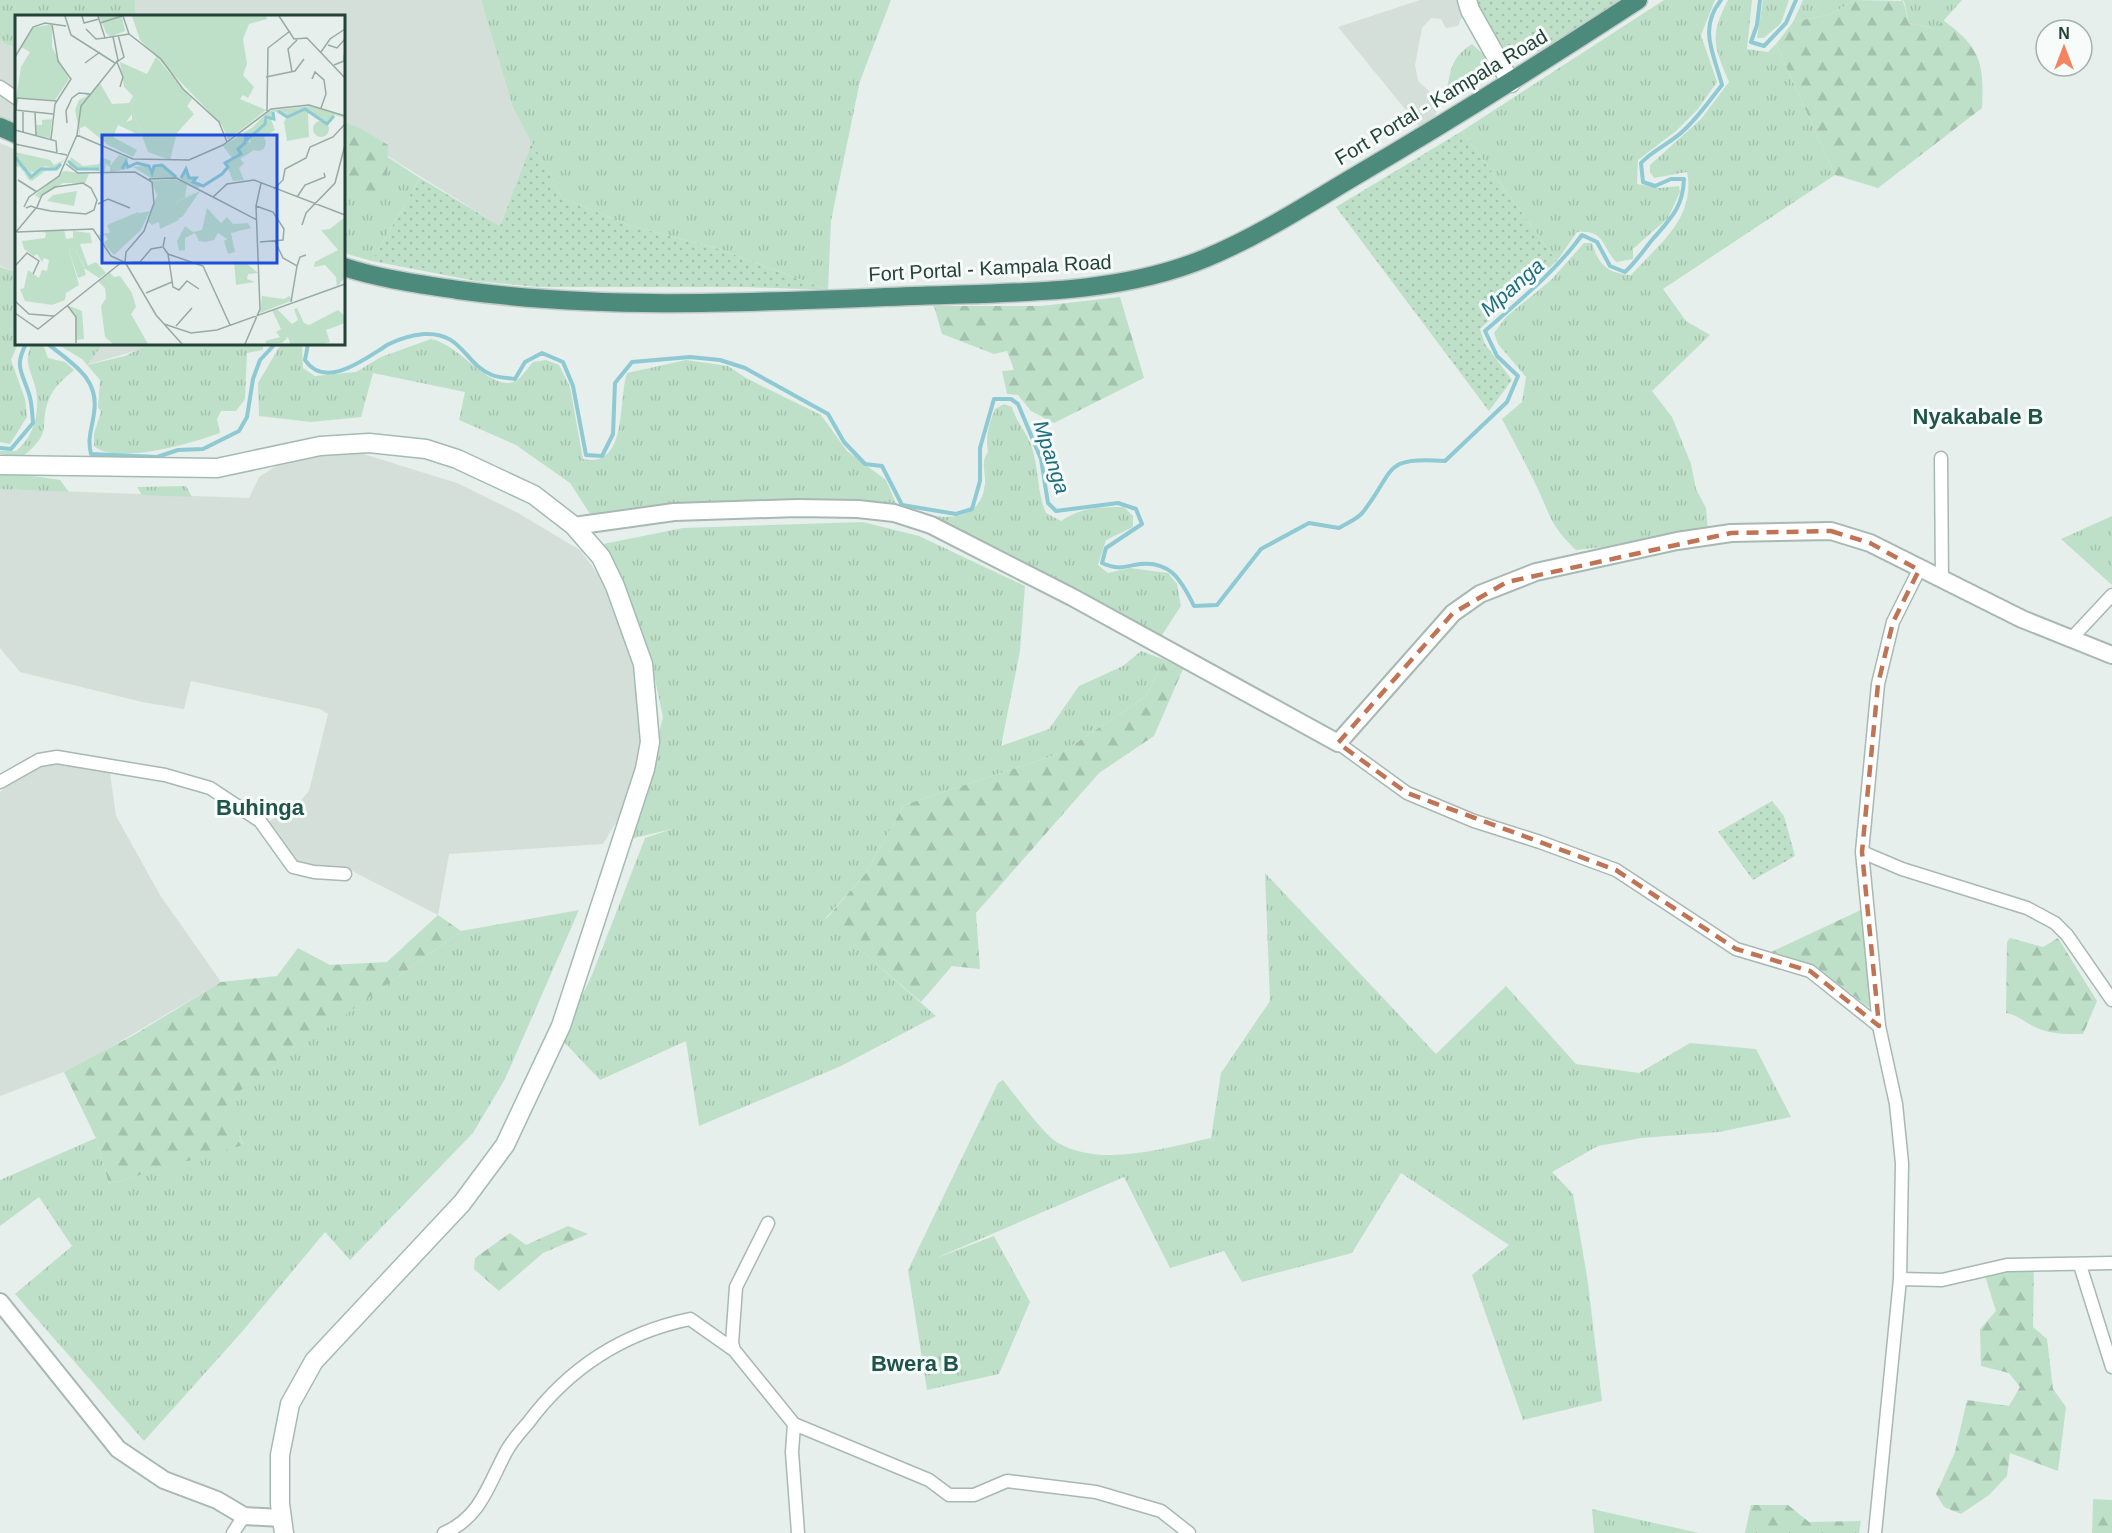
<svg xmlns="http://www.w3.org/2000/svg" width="2112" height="1533" font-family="Arial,sans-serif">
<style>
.built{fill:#d4dfda}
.grass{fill:url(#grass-tufts)}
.forest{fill:url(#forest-firs)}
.garden{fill:url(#garden-dots)}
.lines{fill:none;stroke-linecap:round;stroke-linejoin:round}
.stream{stroke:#8ec9d4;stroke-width:4}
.minor-casing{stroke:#a8b8b2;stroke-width:15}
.tertiary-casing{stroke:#a8b8b2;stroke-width:20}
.secondary-casing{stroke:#a4bbb3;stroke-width:21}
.trunk-casing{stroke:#c2cac8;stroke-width:21}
.minor{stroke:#fff;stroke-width:12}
.tertiary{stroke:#fff;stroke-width:16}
.secondary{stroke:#fff;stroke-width:18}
.trunk{stroke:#4c8a7c;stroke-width:18}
.marked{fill:none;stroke:#c07456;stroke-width:4.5;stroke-dasharray:12 8;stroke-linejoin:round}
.labels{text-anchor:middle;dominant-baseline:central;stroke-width:6;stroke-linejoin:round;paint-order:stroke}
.street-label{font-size:20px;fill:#24423a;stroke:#f7fbf9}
.water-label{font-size:21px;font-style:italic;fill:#1c6f80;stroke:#f7fbf9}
.quarter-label{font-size:22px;font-weight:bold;fill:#1f5548;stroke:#f7fbf9}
.inset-river{fill:none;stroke:#8ec9d4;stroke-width:3}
.inset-road{fill:none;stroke:#98aaa4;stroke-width:1.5}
.view{fill:#1d4ed8;fill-opacity:0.15;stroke:#1d4ed8;stroke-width:3}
.inset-edge{fill:none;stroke:#24423a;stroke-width:3}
</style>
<defs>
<pattern id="grass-tufts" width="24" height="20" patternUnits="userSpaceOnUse" patternTransform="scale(1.5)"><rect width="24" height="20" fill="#bfe0c8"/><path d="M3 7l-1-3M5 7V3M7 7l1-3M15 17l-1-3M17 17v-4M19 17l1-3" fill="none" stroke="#a4c1ad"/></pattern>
<pattern id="forest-firs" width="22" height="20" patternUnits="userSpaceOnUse" patternTransform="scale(1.5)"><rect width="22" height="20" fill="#bfe0c8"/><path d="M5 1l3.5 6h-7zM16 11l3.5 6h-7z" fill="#a4c1ad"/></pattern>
<pattern id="garden-dots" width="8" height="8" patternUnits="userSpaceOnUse" patternTransform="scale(1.5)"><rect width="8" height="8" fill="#bfe0c8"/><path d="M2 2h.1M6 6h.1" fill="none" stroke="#a4c1ad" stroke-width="1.8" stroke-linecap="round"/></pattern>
</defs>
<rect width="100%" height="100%" fill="#e6efeb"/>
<path class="built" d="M135,0H481L513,108L532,142L500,226L344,129V16H138L135,13Z
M1420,0H1456L1462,17L1458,26L1446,28L1441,19L1431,18L1422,28L1415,65L1418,81L1440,101L1435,116L1419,126L1338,27Z
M0,39L5,44L16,48V130L0,123Z
M0,143L16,150V272L0,266Z
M103,344H150L145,348L86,365Z
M357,452L457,483L518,513L580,550L601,578L619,616L632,653L643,709L641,752L620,816L603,844L449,854L438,915L350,870L315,869L296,863L269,821L295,807L309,791L328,714L320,709L191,681L184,709L142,702L20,672L0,648V489L249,498L259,477L284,461L314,454Z
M40,761L109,766L116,816L160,895L221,982L77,1067L0,1096V792Z"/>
<path class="grass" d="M0,0H135V13L138,16H16V48L5,44L0,39Z
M481,0H891L860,81L831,221L828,290L719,249L631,226L562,198L513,108Z
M1664,0H1715L1701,35L1717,82L1698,109L1676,131L1638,160L1637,184L1660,188L1679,186L1680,192L1668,218L1633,249V259L1616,262C1602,247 1605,229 1577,232L1557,261L1462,131Z
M1728,0H1752L1747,49L1768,52L1776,44L1835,175L1663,289L1686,321L1710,335L1652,391L1672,417L1691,464L1696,489L1706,508L1708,531L1655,541L1576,550C1550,525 1551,517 1537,487C1526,464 1514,442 1502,419L1522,402L1526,377L1498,344L1494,333L1506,317L1551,280L1584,243H1592C1599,266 1608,273 1631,275C1659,244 1696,218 1687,172L1654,178L1650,172V165L1701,119L1729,82C1714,46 1709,37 1728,0Z
M1763,0H1789L1781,23L1764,38H1757Z
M1803,0H1855L1831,14L1793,22Z
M1900,0H1962L1936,29L1909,23L1904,1Z
M1472,44L1484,55L1491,74L1478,86L1451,97L1446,93C1451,70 1451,57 1472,44Z
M344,129L420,178L372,261L344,253Z
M0,267L16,272L18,344L11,360L25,399L27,417L10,444L0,442Z
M431,339C459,344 489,390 513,382C521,380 527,368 533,362L546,360L559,365L570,387L583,459C628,469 618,400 627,373L686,360L728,366L746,378L821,415L847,451L886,480L897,506C928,518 980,530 985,484C986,471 980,463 988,452C985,436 989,424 995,409L1004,404L1012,407C1016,422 1027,432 1032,448C1039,470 1037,493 1046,513L1061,521C1081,507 1101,507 1124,507L1133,516V527L1106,540L1098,565L1108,573L1130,568L1168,573L1177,584L1181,606L1160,638L984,548L858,510L592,517L570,483L516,445L459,420L465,392L373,373L361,417L311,422L259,416L258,383L281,344H302L303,368L315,376L356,372L381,357Z
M31,344H43L48,358L65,362L74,370C66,377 55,386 51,395C36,425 57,430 22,457L0,454V451H16C35,436 41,409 35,386C30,367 24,365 31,344Z
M57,344H103L87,365L125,356L150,344H263V350L247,353L245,399L236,411H221L217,419L220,433C195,442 116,466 94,446V433L101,412L98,407L100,380L82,359Z
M0,471L60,480L69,492L0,489Z
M186,486L192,497L142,495L137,487Z
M2112,516V585L2061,539Z
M863,522L919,536L1025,586L1020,651L1001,746L1049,729L1079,686L1123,666L1141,651L1165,660L1145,697L1061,753L904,805L866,873L825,919L936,1016L841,1066L699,1126L686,1041L600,1080L561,1039L592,975L645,838L672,829L626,840L650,774L663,717L650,656L632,608L598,545L683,528Z
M1265,873L1436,1054L1506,986L1576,1064L1639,1073L1690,1043L1756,1049L1791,1117L1719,1132L1641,1138L1598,1146L1552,1172L1573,1194L1588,1283L1602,1401L1523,1420L1472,1275L1509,1245L1401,1173L1352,1253L1242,1282L1224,1251L1170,1268L1124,1177L934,1259L994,1236L1030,1302L999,1374L927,1390L908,1270L998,1083L1003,1080C1014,1094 1044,1135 1058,1143C1103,1168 1163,1148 1211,1138L1221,1073L1270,1001Z
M579,910L505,1079L473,1133L350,1260L325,1232L241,1333L144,1441L15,1294L72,1246L39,1197L0,1226V1180L96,1138L109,1184L243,1144L225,1101L461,931Z
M1592,1509L1699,1533H1594Z"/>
<path class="forest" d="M1855,0L1903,1L1909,23L1935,29L1943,20C1981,48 1984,62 1982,108L1878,188L1835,175L1776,44L1793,22L1831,14Z
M344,122L360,128L388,145L387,187L358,196L344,194Z
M1120,297L1144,378L1054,423L1031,411L1018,395L1007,394L1002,371L1014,370L1007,351L994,354L942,334L934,306H1041Z
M1165,660L1183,669L1154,736L1099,773L976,913L980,969L952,966L921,1002L825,920L866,873L904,805L1061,753L1145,697Z
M1863,909L1873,1007H1868L1815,966L1769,953Z
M438,915L461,931L226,1101L243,1145L109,1184L96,1138L64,1072L134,1035L221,982L277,976L298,948L330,965L387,962Z
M2010,938L2043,947L2058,938L2097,1001L2083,1034C2065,1034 2047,1035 2031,1025C2022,1020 2017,1015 2006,1013L2007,942Z
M568,1226L588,1234L543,1253L499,1291L474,1269L475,1258L510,1233L526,1245Z
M2034,1257L2033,1327L2047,1339L2053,1389L2066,1407L2058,1471L2010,1453L2007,1476L1989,1495L1961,1514L1944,1507L1936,1494L1955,1452L1967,1400L2009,1406L2020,1387L2009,1373L1981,1366L1980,1329L1996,1311L1985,1276Z
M2093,1499L2112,1500V1533H2092Z
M1751,1505H1788L1809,1522L1861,1521L1859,1533H1745Z"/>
<path class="garden" d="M1476,0H1629L1538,51L1520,56L1501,46Z
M1462,131L1557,261L1512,298L1480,329L1485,344L1512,380L1489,411L1336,207Z
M532,142L562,198L631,226L719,249L828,290L747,287H538L476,281L372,261L420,178L500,226Z
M1772,801L1784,816L1795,856L1753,880L1718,832Z"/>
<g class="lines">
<path class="stream" d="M1760,0L1757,25L1751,42L1764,46L1786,23L1796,0
M48,344C71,363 100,378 94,413C92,429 87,438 91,454L157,457L178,450L203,449L239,431L247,417L253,379L260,360L275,344
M308,344L305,360C326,391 367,357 389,344C399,339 413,335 424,334C463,332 464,364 492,375C499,378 508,378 515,379L525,362L542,353L563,362L573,386L586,455L602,456L613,434L615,383L632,362L690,357L720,360L745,368L828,414L844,442L865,464L882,466L902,505L956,514L972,509L980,481V448L994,399H1011L1018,404L1041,459L1048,503L1056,511L1118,503L1136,509L1142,524L1106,548L1102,563C1116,569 1120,568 1134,565C1169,558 1181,579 1194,606L1217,605L1261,549L1309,523L1339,528C1347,523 1358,519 1363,512C1396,470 1382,456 1445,461L1507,402L1518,376L1497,356L1485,331C1519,301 1555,272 1582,235L1597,242L1610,266L1625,272C1636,262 1643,251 1652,240C1670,219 1683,208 1684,179H1671L1655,186L1643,182L1641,163C1653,150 1669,144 1682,132C1698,118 1709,101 1722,85C1714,54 1698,29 1721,0
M0,448L11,449L33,423C32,413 32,402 29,394C22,371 14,367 26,344"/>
<g class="minor-casing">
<path id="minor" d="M0,87L16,98
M1941,458L1942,580
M2070,640L2112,595
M1338,743L1407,793L1474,821L1540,842L1616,870L1736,949L1810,971L1879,1026
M0,782L39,760L57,757L165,775L210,788L260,821L293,867L314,872L345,874
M1862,852L1902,869L2027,908L2055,923L2067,935L2112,1000
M768,1223L736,1287L732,1343L734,1350L794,1424L929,1480L949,1495H974L1007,1481L1096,1492L1161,1511L1189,1533
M2080,1265L2112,1367
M1900,1279L1942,1280L2007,1265L2112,1263
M794,1424L792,1452L798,1533
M233,1533L244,1516
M444,1533C481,1517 488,1485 506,1452C511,1442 520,1432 528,1423C568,1369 623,1333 690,1319L734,1350
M1875,1533L1900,1279L1902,1163L1896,1104L1879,1026L1862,852L1878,684L1893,622L1919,570"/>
</g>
<g class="tertiary-casing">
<path id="tertiary" d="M574,526L674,512L797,508L858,509L894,513L931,525L1072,597L1338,743L1453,613L1480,594L1536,572L1677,541L1731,533L1831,531L1870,543L2022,619L2112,655
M0,1302L118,1449L164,1480L217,1500L244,1516L281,1518"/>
</g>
<g class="secondary-casing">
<path id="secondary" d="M1467,0L1470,10L1511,83
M0,465L217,468L320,446L369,443L426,449L457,459L534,495L574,526L601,557L615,586L643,664L650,742L645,769L561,1026L505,1145L462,1203L314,1361L290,1404L280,1455V1504L284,1533"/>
</g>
<g class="trunk-casing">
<path id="trunk" d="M0,127L16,134
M344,267C381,279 419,284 458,290C608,311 762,302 913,296C1010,292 1115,296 1206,258C1259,236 1308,204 1357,175C1452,119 1546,60 1638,0"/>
</g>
<use href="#minor" class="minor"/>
<use href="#tertiary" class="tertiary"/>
<use href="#secondary" class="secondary"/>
<use href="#trunk" class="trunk"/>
</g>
<path class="marked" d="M1831,531L1870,543L1919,570L1893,622L1878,684L1862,852L1879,1026L1810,971L1736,949L1616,870L1407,793L1338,743L1453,613L1507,582L1731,533Z"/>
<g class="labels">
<g class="street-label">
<text transform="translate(1441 97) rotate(-31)">Fort Portal - Kampala Road</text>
<text transform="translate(990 268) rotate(-3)">Fort Portal - Kampala Road</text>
</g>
<g class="water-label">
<text transform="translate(1512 287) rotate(-41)">Mpanga</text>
<text transform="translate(1052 457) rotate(72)">Mpanga</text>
</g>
<g class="quarter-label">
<text x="1978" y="416">Nyakabale B</text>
<text x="260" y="807">Buhinga</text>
<text x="915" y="1363">Bwera B</text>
</g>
</g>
<g transform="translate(15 15)">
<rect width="330" height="330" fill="#e6efeb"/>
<path d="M141,42L177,84L172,91L179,99L162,118L155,145L133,137L116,92L111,107H115L103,110L98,122L122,135L118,142L93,130L70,111L65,113V121L60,95L64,85L72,81L70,77L75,79L85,68L97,89L114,88L118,81L109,72L105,47L132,59ZM296,91L330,102V103L320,100L312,108L293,98L294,122L272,126L269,107L273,101L258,96L259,103L251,102L250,108L255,102L260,115L248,123L236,122V119L232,124L239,135L225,144L229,148L224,153L229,165L218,166L211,148L217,143L208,131L238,112L252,97L257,95ZM37,104L35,123L21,120V110H27V105ZM0,137L35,145L39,150L49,145L41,154L31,151L19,158L4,147ZM104,140L113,143L112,147L106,155L95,158V152L91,149L90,157L53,152L56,142L68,151L84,149L86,142L96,146L95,151ZM111,148L113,152L133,151L136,159L139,151H147L166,164L171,154L174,163H180L178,168L185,171L183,174L164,164L136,163L118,152L108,155ZM159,164L172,169L170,182L184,175L162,187L156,197L164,205L145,214L144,207L137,210L133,207L142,180L136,166ZM62,176L59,191L32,186L38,180ZM192,193L206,208L212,202L218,209L233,208L236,213L216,218L220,237L213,239L209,226L212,224L203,218L199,225L190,227L184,226L180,218L170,223V235L164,236L162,226L170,211L178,217L187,215ZM135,196L126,215L99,240L88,228L93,224L90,220L85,224L83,220L107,215L105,212L125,198ZM330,202V262L322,272L321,262L310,250L299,252L300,247L323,235L306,215L315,214ZM60,234L69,252L81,247L91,258L84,263L69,253L71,260L63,263L54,235ZM219,246L232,249L243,258L233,259L232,264L240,267L221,270ZM247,281L269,284L274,281L278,285L245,298ZM52,290L67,296L69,324L60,325V302ZM282,293L289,308L294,310L323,295L330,301V308L311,315L315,327L308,329H275L273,322L267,328L252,329L250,326L265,322L261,317L266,314L257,295L262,294L277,309L283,305L279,294Z" fill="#bfe0c8"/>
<path d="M298 114a8 8 0 1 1 16 0a8 8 0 1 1-16 0ZM235 128a8 8 0 1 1 16 0a8 8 0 1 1-16 0ZM0,142L5,145L3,146V149L16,153L17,162L13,155L8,156L16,163L27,154L41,155L47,149L43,155L30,156L17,166L14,165L5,152L0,151ZM185,176L168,201L163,204L155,197L162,187ZM123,197L125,198L106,212L107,216L96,219L92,210ZM49,214L51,224L58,223V216L75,218L77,228L65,229L73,251L70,253L60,234L54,235L64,270L51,278L50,285L37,290L10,286L5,274L9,273L13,255L24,263L27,255L32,256L34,245L29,243L27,247L22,239L19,241L9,234L7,226L30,223L31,218L27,217Z" fill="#bfe0c8"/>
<path d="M37,9V32L54,64L40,85L1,83L6,52L15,37L6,32L18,13ZM94,257L99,262L105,261L117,278L121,292L116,299L133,329H98L90,322L86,291L91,283L90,273L83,266Z" fill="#bfe0c8"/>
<path d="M49,156L74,159L70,168H48L24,183L20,180Z" fill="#bfe0c8"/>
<path d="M84,1H107L110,16L95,22L92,18L93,22ZM117,1H251L252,4L234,9L228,24L232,49L228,60L239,72L233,83L228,80L225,84L251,95L213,125L207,110L125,25ZM116,92L126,118L122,119L103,110L117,105V99L111,107L104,95Z" fill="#bfe0c8"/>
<path class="inset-river" d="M263,96L272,102L290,94L312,109L319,101M0,142L16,162L26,154H41L46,149M53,146L62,154H84M107,154L111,147L113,152L122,148L134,151L137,158L139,151L147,150L161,162M166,163L171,154L174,163H181L178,167L188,171L207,159L213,152L210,148L226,139L223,134L230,128L231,119L233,124L250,109L251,102L259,104L258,97"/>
<path class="inset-road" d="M50,1L56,20L100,48M67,1L69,8L84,4M83,1L90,23L114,19L146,44L168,74L204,107L212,127M108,1L114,19M264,1L279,24L292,23L330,63M85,8L107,1M71,14L81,24L90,23M103,20L109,42L102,47L108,62L105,72M313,30L322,33L330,24M306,37L315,24L330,14M0,42L18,12L30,8L51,11M70,48L85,37M319,50L329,46L330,34M277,57L273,34L282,25M251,62L280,56L289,44M297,64L300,57L309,65L311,79L306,93M0,95L38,99M1,95L2,83L42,86M8,96V117M252,96L253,33L275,16M20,97L21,120M52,108L51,96L57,83L64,78L75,79M0,115L41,126L42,139M62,120L66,91L103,45L98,22M36,124L40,89L56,64L43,46L37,9M0,129L52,140M51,149L63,158L120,157L137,167L139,188L129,216L111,237L110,247L141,300L167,329M134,164L161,163L198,182L212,169L239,165L330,200M3,165L22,177M259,174L268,165L270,154L291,143L295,132L318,122L330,109M198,182L242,205M282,182L290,170L310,162L309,158M83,189L93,184L115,193M241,191L258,197L269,214L268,225L245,227M9,192L14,182L44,161L62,120L118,144L174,145L208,130L256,94L294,90L330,101M287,210L291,198L320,168L330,130M1,217L21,193L22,192L27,180L40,172L68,168L76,173L82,185L79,195L71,199L36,196L21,193L16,191L11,193M2,217L78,214L96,241L109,247M150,222L148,232L153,239L188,251L215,310M260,226L268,243L282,251L285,242L291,240M153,239L158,272L164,275L172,266L184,274M110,248L125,247L136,234L147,232M0,251L12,238L24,246L18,259M131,278L157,267M0,286L14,299L39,301M276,287L282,251M52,290L61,302V328M0,298L23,314L107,247M149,309L176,318L202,315L330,269M161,311L177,293M230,329L245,294L241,191L246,168"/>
<path class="view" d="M87,120H262V248H87Z"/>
<rect width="330" height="330" class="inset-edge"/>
</g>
<g transform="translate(2064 48)"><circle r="28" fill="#f7fbf9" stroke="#a3b1ad" stroke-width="1.5"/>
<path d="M0-4.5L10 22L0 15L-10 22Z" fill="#f4845f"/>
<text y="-9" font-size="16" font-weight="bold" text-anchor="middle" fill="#24423a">N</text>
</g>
</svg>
